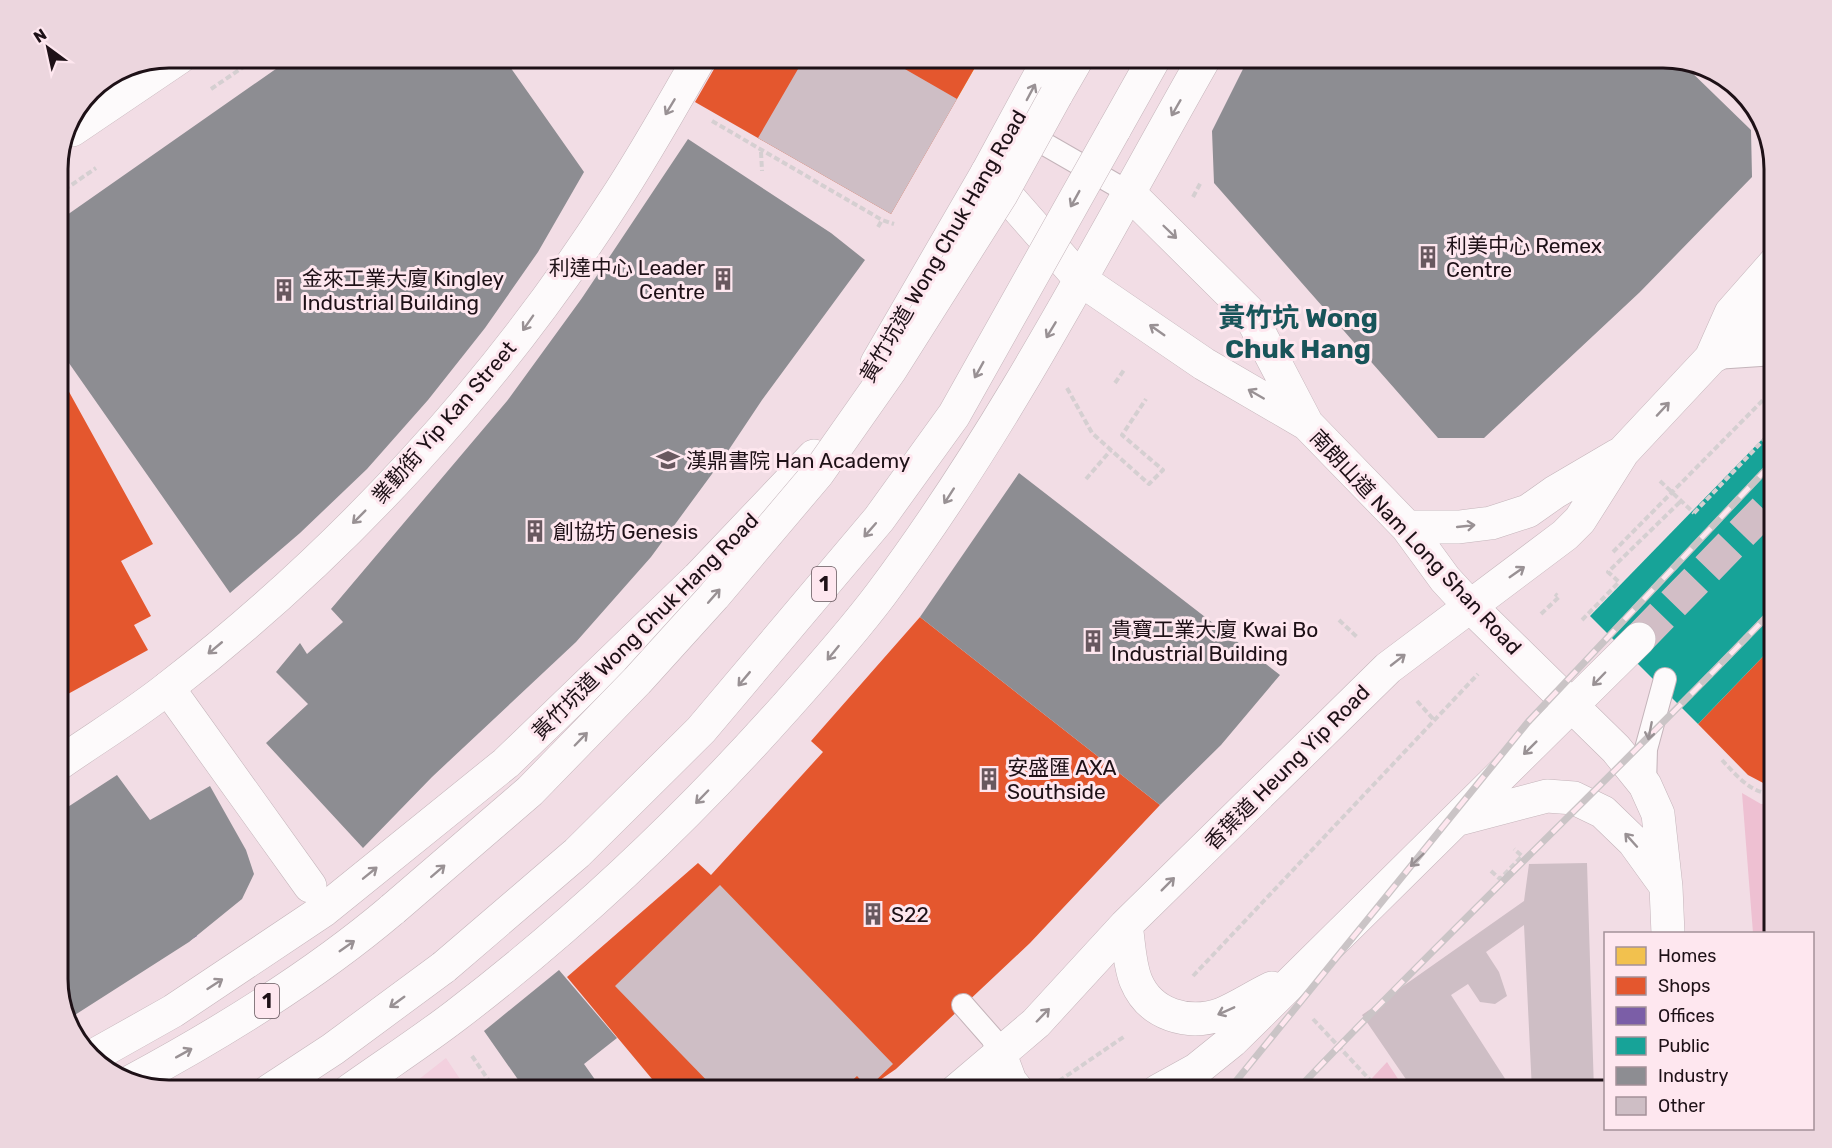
<svg xmlns="http://www.w3.org/2000/svg" width="1832" height="1148" font-family="Rubik,'Noto Sans TC',sans-serif">
<style>
.built{fill:#f3d0de}
.green{fill:#eec0d2}
.homes{fill:#f2c14e}
.shops{fill:#e4572e}
.offices{fill:#7b5ea7}
.public{fill:#17a398}
.industry{fill:#8d8d92}
.building{fill:#cebec5}
.lines{fill:none;stroke-linecap:round;stroke-linejoin:round}
.tertiary-tunnel{stroke:#d2bec6;stroke-width:33;stroke-dasharray:33 16;stroke-linecap:butt}
.service-casing{stroke:#c4b4ba;stroke-width:24}
.pedestrian-casing{stroke:#c4b4ba;stroke-width:34}
.minor-casing{stroke:#c4b4ba;stroke-width:34}
.tertiary-casing{stroke:#c4b4ba;stroke-width:34}
.secondary-casing{stroke:#c4b4ba;stroke-width:34}
.trunk-casing{stroke:#c4b4ba;stroke-width:34}
.path{stroke:#d5cfd1;stroke-width:4;stroke-dasharray:6 3;stroke-linecap:butt}
.service{stroke:#fdfafb;stroke-width:22}
.pedestrian{stroke:#fdfafb;stroke-width:33}
.minor{stroke:#fdfafb;stroke-width:33}
.tertiary{stroke:#fdfafb;stroke-width:33}
.secondary{stroke:#fdfafb;stroke-width:33}
.trunk{stroke:#fdfafb;stroke-width:33}
.rail-casing{stroke:#cac4c6;stroke-width:7}
.rail{stroke:#fee7ef;stroke-width:4.5;stroke-dasharray:14;stroke-linecap:butt}
.trunk-bridge-casing{stroke:#c4b4ba;stroke-width:34;stroke-linecap:butt}
.trunk-bridge{stroke:#fdfafb;stroke-width:33}
.oneway{stroke:#999194}
.labels{text-anchor:middle;dominant-baseline:central;stroke-width:6;stroke-linejoin:round;paint-order:stroke}
.shield{fill:#fee7ef;stroke:#615158;stroke-width:1.5}
.shield-label{font-size:20px;font-weight:bold;fill:#1e1117}
.poi-label{font-size:21px;fill:#1e1117;stroke:#fee7ef;text-anchor:start}
.street-label{font-size:21px;fill:#1e1117;stroke:#fee7ef}
.district-label{font-size:27px;font-weight:bold;fill:#185459;stroke:#fee7ef}
.rim{fill:none;stroke:#1e1117;stroke-width:3}
</style>
<rect width="100%" height="100%" fill="#f2dde5"/>
<path class="built" d="M446,1058L468,1091H404Z"/>
<path class="green" d="M1742,793L1761,804L1775,803V933H1753Z
M1387,1062L1406,1091H1360Z"/>
<path class="homes" d="M884,57H981L957,99Z"/>
<path class="shops" d="M721,57H981L891,214L695,102Z
M57,370L153,544L121,561L151,616L134,625L148,650L57,700Z
M920,617L1160,805L1030,943L896,1069L864,1091H662L567,977L698,863L711,875L823,752L811,741Z
M1775,644V784L1767,785L1748,775L1698,724Z"/>
<path class="offices" d="M132,817L197,936L66,1015L57,986V855Z"/>
<path class="public" d="M1775,426V644L1698,724L1590,616Z"/>
<path class="industry" d="M293,57H503L584,172L538,252L485,328L428,400L367,469L300,533L230,593L57,346V222Z
M1249,57H1663L1681,62L1751,130L1752,177L1640,292L1484,438H1438L1214,183L1212,131Z
M688,139L831,233L865,260L762,400L720,463L651,557L576,642L432,777L363,848L266,743L308,704L276,672L300,643L307,654L343,622L331,609L507,401L582,298Z
M1019,473L1280,675L1221,745L1160,805L920,617Z
M117,775L150,820L210,786L246,850L254,874L242,899L189,942L67,1020L57,986V814Z
M559,970L617,1038L584,1064L603,1091H526L484,1031Z
M419,1079L427,1091H404Z"/>
<path class="building" d="M805,57H884L957,99L891,214L758,138Z
M1587,863L1594,1091H1532L1524,925L1486,952L1499,972L1507,996L1495,1004L1480,1002L1468,984L1451,995L1513,1091H1414L1362,1015L1524,901L1529,864Z
M720,885L893,1064L868,1088L857,1076L841,1091H717L615,986Z"/>
<g class="lines">
<path class="tertiary-tunnel" d="M1639,639L1775,499"/>
<g class="service-casing">
<path id="service" d="M1022,131L1128,192
M1715,358L1775,354
M1645,785L1646,749L1665,679
M963,1005L992,1038L1000,1054"/>
</g>
<g class="pedestrian-casing">
<path id="pedestrian" d="M168,688L310,886"/>
</g>
<g class="minor-casing">
<path id="minor" d="M72,130L180,57
M57,765C94,739 134,715 169,687C342,553 495,387 613,203C644,156 672,106 700,57"/>
</g>
<g class="tertiary-casing">
<path id="tertiary" d="M987,173L1081,280L1204,364L1307,424L1407,527L1445,579L1469,605L1616,749L1645,785L1658,814L1666,887L1668,934
M1128,192L1248,311L1307,424
M1711,358L1731,313L1775,263
M1407,527H1459L1491,523L1528,511L1555,492L1618,455
M1459,819L1547,796L1574,798L1603,812L1634,842L1665,885
M1126,925C1129,943 1129,964 1136,981C1150,1015 1188,1026 1222,1014C1239,1007 1255,996 1272,988
M1000,1054L1010,1081L1018,1091
M956,1091L1036,1023L1126,925L1388,668L1565,535L1580,520L1623,452L1711,358L1755,331L1775,308
M1158,1091L1196,1070L1232,1041L1639,639"/>
</g>
<g class="secondary-casing">
<path id="secondary" d="M877,363L987,173L1050,57
M93,1056L173,1011L324,910L506,763L698,578L814,456
M349,1091C384,1066 421,1042 455,1016C574,925 684,821 784,709C817,672 851,634 881,594C1006,427 1102,238 1205,57"/>
</g>
<g class="trunk-casing">
<path id="trunk" d="M1056,95L1078,57
M1114,130L1155,57
M132,1081C223,1032 314,976 393,909
M269,1091L333,1049L444,967"/>
</g>
<path class="path" d="M211,89L258,57
M712,121L882,220L894,224
M761,152L762,171
M57,195L96,168
M1193,197L1201,182
M878,227L882,220
M1115,383L1124,370
M1067,388L1092,433L1149,484L1163,470L1122,435L1146,399
M1086,479L1111,450
M1660,481L1694,513
M1694,513L1775,428
M1613,552L1772,391
M1541,614L1559,597L1555,594
M1339,620L1358,638
M1582,620L1619,582L1608,572L1681,501
M1417,701L1434,720
M1722,760C1736,775 1752,795 1775,794
M1491,871L1500,879L1522,856L1514,849
M1193,976L1478,674
M1313,1019L1370,1080
M472,1056L496,1091
M1059,1081L1125,1036"/>
<use href="#service" class="service"/>
<use href="#pedestrian" class="pedestrian"/>
<use href="#minor" class="minor"/>
<use href="#tertiary" class="tertiary"/>
<use href="#secondary" class="secondary"/>
<use href="#trunk" class="trunk"/>
<g class="rail-casing">
<path id="rail" d="M1228,1091L1528,722L1775,460
M1296,1091C1452,927 1618,772 1775,608"/>
</g>
<use href="#rail" class="rail"/>
<g class="trunk-bridge-casing">
<path id="trunk-bridge" d="M393,909L530,791L637,681L714,596L818,473L891,369L1001,195L1056,95
M444,967L577,853L701,730L879,519L954,415L1114,130"/>
</g>
<use href="#trunk-bridge" class="trunk-bridge"/>
</g>
<defs><path id="oneway-shaft" d="M-6 0H5M1.5-3L5.5 0L1.5 3" fill="none" stroke-width="1.6" stroke-linecap="round" stroke-linejoin="round" transform="scale(1.5)"/></defs>
<g class="oneway">
<use href="#oneway-shaft" transform="translate(1031 92) rotate(-62)"/>
<use href="#oneway-shaft" transform="translate(670 107) rotate(121)"/>
<use href="#oneway-shaft" transform="translate(1176 108) rotate(120)"/>
<use href="#oneway-shaft" transform="translate(1075 199) rotate(119)"/>
<use href="#oneway-shaft" transform="translate(1170 232) rotate(44)"/>
<use href="#oneway-shaft" transform="translate(528 323) rotate(125)"/>
<use href="#oneway-shaft" transform="translate(1051 330) rotate(121)"/>
<use href="#oneway-shaft" transform="translate(1157 330) rotate(-145)"/>
<use href="#oneway-shaft" transform="translate(979 370) rotate(119)"/>
<use href="#oneway-shaft" transform="translate(1256 394) rotate(-150)"/>
<use href="#oneway-shaft" transform="translate(1663 409) rotate(-47)"/>
<use href="#oneway-shaft" transform="translate(949 496) rotate(123)"/>
<use href="#oneway-shaft" transform="translate(359 517) rotate(135)"/>
<use href="#oneway-shaft" transform="translate(1466 526) rotate(-6)"/>
<use href="#oneway-shaft" transform="translate(870 530) rotate(131)"/>
<use href="#oneway-shaft" transform="translate(1517 572) rotate(-35)"/>
<use href="#oneway-shaft" transform="translate(714 596) rotate(-49)"/>
<use href="#oneway-shaft" transform="translate(215 648) rotate(140)"/>
<use href="#oneway-shaft" transform="translate(833 653) rotate(129)"/>
<use href="#oneway-shaft" transform="translate(1398 660) rotate(-38)"/>
<use href="#oneway-shaft" transform="translate(744 679) rotate(130)"/>
<use href="#oneway-shaft" transform="translate(1599 679) rotate(134)"/>
<use href="#oneway-shaft" transform="translate(1650 731) rotate(101)"/>
<use href="#oneway-shaft" transform="translate(581 739) rotate(-46)"/>
<use href="#oneway-shaft" transform="translate(1530 748) rotate(135)"/>
<use href="#oneway-shaft" transform="translate(702 797) rotate(134)"/>
<use href="#oneway-shaft" transform="translate(1631 840) rotate(-132)"/>
<use href="#oneway-shaft" transform="translate(1417 860) rotate(136)"/>
<use href="#oneway-shaft" transform="translate(438 871) rotate(-41)"/>
<use href="#oneway-shaft" transform="translate(370 873) rotate(-39)"/>
<use href="#oneway-shaft" transform="translate(1168 884) rotate(-45)"/>
<use href="#oneway-shaft" transform="translate(347 946) rotate(-35)"/>
<use href="#oneway-shaft" transform="translate(215 984) rotate(-33)"/>
<use href="#oneway-shaft" transform="translate(397 1002) rotate(144)"/>
<use href="#oneway-shaft" transform="translate(1226 1011) rotate(156)"/>
<use href="#oneway-shaft" transform="translate(1043 1015) rotate(-46)"/>
<use href="#oneway-shaft" transform="translate(184 1053) rotate(-29)"/>
</g>
<defs>
<g id="building-bare" transform="scale(1.8)"><path d="M-4-6H4V6H1V3H-1V6H-4ZM-2.5-4.3h1.7v1.8h-1.7ZM.8-4.3h1.7v1.8H.8ZM-2.5-1h1.7V.8h-1.7ZM.8-1h1.7V.8H.8Z" fill="#68585f" stroke="#fee7ef" stroke-width="2.5" paint-order="stroke"/></g>
<g id="school-bare" transform="scale(1.8)"><path d="M0-5L7-2L0 1L-7-2ZM-4 1L0 2.5L4 1V4Q0 6-4 4Z" fill="#68585f" stroke="#fee7ef" stroke-width="2.5" paint-order="stroke"/></g>
</defs>
<g fill-rule="evenodd">
<use href="#building-bare" x="1428" y="257"/>
<use href="#building-bare" x="723" y="279"/>
<use href="#building-bare" x="284" y="290"/>
<use href="#school-bare" x="668" y="460"/>
<use href="#building-bare" x="535" y="531"/>
<use href="#building-bare" x="1093" y="641"/>
<use href="#building-bare" x="989" y="779"/>
<use href="#building-bare" x="873" y="914"/>
</g>
<g class="labels">
<g class="shield">
<rect x="812" y="567" width="24" height="34" rx="4.5"/>
<rect x="255" y="984" width="24" height="34" rx="4.5"/>
</g>
<g class="shield-label">
<text x="824" y="584">1</text>
<text x="267" y="1001">1</text>
</g>
<g class="poi-label">
<text x="1446" y="245">利美中心 Remex<tspan x="1446" dy="24">Centre</tspan></text>
<text x="705" y="267" text-anchor="end">利達中心 Leader<tspan x="705" dy="24">Centre</tspan></text>
<text x="302" y="278">金來工業大廈 Kingley<tspan x="302" dy="24">Industrial Building</tspan></text>
<text x="686" y="460">漢鼎書院 Han Academy</text>
<text x="553" y="531">創協坊 Genesis</text>
<text x="1111" y="629">貴寶工業大廈 Kwai Bo<tspan x="1111" dy="24">Industrial Building</tspan></text>
<text x="1007" y="767">安盛匯 AXA<tspan x="1007" dy="24">Southside</tspan></text>
<text x="891" y="914">S22</text>
</g>
<g class="street-label">
<text transform="translate(943 246) rotate(-60)">黃竹坑道 Wong Chuk Hang Road</text>
<text transform="translate(444 422) rotate(-49)">業勤街 Yip Kan Street</text>
<text transform="translate(1416 542) rotate(47)">南朗山道 Nam Long Shan Road</text>
<text transform="translate(645 626) rotate(-45)">黃竹坑道 Wong Chuk Hang Road</text>
<text transform="translate(1287 767) rotate(-45)">香葉道 Heung Yip Road</text>
</g>
<g class="district-label">
<text x="1298" y="318">黃竹坑 Wong<tspan x="1298" dy="31">Chuk Hang</tspan></text>
</g>
</g>
<path d="M0 0H1832V1148H0ZM169 68H1663A101 101 0 0 1 1764 169V979A101 101 0 0 1 1663 1080H169A101 101 0 0 1 68 979V169A101 101 0 0 1 169 68Z" fill="#ecd6de" fill-rule="evenodd"/>
<path class="rim" d="M169 68H1663A101 101 0 0 1 1764 169V979A101 101 0 0 1 1663 1080H169A101 101 0 0 1 68 979V169A101 101 0 0 1 169 68Z"/>
<rect x="1604" y="932" width="210" height="198" fill="#fee7ef" stroke="#a49199" stroke-width="1.5"/>
<rect x="1616" y="947" width="30" height="18" fill="#f2c14e" stroke="#a49199" stroke-width="1.5"/>
<text x="1658" y="962" font-size="18" fill="#1e1117">Homes</text>
<rect x="1616" y="977" width="30" height="18" fill="#e4572e" stroke="#a49199" stroke-width="1.5"/>
<text x="1658" y="992" font-size="18" fill="#1e1117">Shops</text>
<rect x="1616" y="1007" width="30" height="18" fill="#7b5ea7" stroke="#a49199" stroke-width="1.5"/>
<text x="1658" y="1022" font-size="18" fill="#1e1117">Offices</text>
<rect x="1616" y="1037" width="30" height="18" fill="#17a398" stroke="#a49199" stroke-width="1.5"/>
<text x="1658" y="1052" font-size="18" fill="#1e1117">Public</text>
<rect x="1616" y="1067" width="30" height="18" fill="#8d8d92" stroke="#a49199" stroke-width="1.5"/>
<text x="1658" y="1082" font-size="18" fill="#1e1117">Industry</text>
<rect x="1616" y="1097" width="30" height="18" fill="#cebec5" stroke="#a49199" stroke-width="1.5"/>
<text x="1658" y="1112" font-size="18" fill="#1e1117">Other</text>
<g transform="translate(48 48) rotate(327)" stroke="#fee7ef" stroke-width="4.5" paint-order="stroke">
<path d="M0-4.5L10 22L0 15L-10 22Z" fill="#1e1117"/>
<text y="-9" font-size="16" font-weight="bold" text-anchor="middle" fill="#1e1117">N</text>
</g>
</svg>
